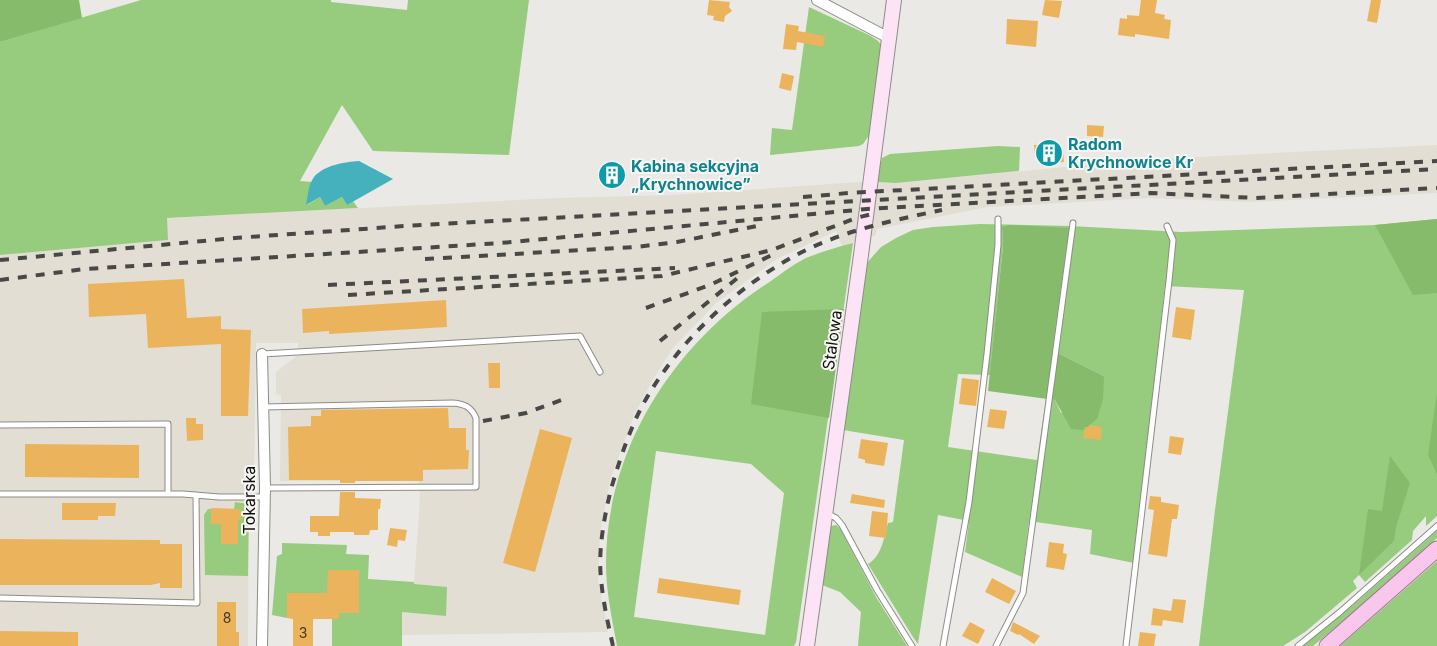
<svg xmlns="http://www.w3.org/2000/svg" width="1437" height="646" font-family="Inter,sans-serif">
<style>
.built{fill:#e2ded3}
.green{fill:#97cb7d;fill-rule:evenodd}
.forest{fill:#86bb6b}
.water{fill:#45b1bd}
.building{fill:#ebb45c}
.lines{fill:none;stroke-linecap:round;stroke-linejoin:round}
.lane-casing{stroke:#8d8c88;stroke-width:7}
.street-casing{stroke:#8d8c88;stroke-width:12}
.secondary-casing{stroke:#8d8c88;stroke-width:16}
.primary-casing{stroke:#a56f96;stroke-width:17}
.lane{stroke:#fff;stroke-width:5}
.street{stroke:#fff;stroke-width:10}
.secondary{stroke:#fce3f5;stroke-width:14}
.primary{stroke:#fac7ec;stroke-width:15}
.rail{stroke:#484846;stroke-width:4;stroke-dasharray:9 9;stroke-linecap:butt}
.labels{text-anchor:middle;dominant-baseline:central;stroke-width:4;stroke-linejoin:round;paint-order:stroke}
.number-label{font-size:14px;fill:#463822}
.culture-label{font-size:16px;font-weight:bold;fill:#0d838f;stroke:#f7f6f3;text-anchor:start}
.street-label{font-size:16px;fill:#0f0f0e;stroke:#f7f6f3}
</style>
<rect width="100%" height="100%" fill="#eae9e5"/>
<path class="built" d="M1437,145V193L1250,202L1149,198L988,207L877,229L875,236L842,246L836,231L777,259L716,303L672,349L651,383L635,413L610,480L600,533L598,580L608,632L402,635V612L446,616L414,584L420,498L419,481H280L281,395L276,394V372L298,355V343H256L254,481L249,482L248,646H0V255L167,240V218L558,198L673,195L859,182L896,183L1087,165L1097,162Z"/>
<path class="green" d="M141,0H331V2L407,10L408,0H529L509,155L373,151L342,105L300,181L312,182L307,205L320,197L325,206L342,197L347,205L353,201L358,208L167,218L168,240L0,255V42Z
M809,7L871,36L878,41L882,46L870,134L863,144L859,146L770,155L772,128L792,130Z
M998,146L1020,147L1019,171L896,183L876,182L882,158L890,154Z
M1437,219V516L1426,526V516L1413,531L1412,540L1365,582L1359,575L1353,581L1357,588L1305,632L1283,646H1199L1215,510L1244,290L1165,286L1134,563L1090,554L1092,530L1029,521L1022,577L965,552L969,521L938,515L918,644L913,637L868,564C882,556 884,537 888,523L893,522L904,440L843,430L865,265L881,247L896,238L913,230L933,227L980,224L1070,226L1181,232L1375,225ZM1002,227L1052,350L1104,376L1061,413L1055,400L1046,399L1037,460L948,447L958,374L990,375L1003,246Z
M853,243L796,642L794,646H617C612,618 606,592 606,564C606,448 675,342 771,281C782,273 794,264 806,258C821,252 837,247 853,243ZM656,451L751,464L784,493L765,635L634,617Z
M235,502L249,504L248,576L205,575L204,515L208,509H234Z
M836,525L840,528L876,597L907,646H858L861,612L840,592L822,585L830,529L831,526Z
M1437,531V538L1358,609L1313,646H1302L1352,606Z
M282,543L347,545L346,554L369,555L368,579L414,582V584L447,587L446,616L402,612V646H332V619L287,618L272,615L277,556L282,554Z
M1437,561V646H1340Z"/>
<path class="forest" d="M0,0H79L82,18L0,42Z
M1437,219V293L1413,295L1375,225Z
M1010,225L1069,228L1052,350L1104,376L1103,399L1097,419L1083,430L1071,429L1055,400L988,391L1003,246L1002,227Z
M844,309L829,418L751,404L762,312Z
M1437,393V474L1428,455Z
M1390,456L1410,483L1396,527L1394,541L1359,575L1368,509L1382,511Z"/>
<path class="water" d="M359,161L393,179L347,205L342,197L325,206L320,197L306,205C308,196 308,185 314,177C324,165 345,162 359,161Z"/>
<path class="building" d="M709,0L730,2L729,7L732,11L725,16L724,22L713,20L714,16L707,15Z
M1045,0L1062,1L1059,18L1042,15Z
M1141,0H1157L1155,13L1165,15L1164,19L1171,20L1169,39L1135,34V37L1118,35L1120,18L1127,19V15L1139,16Z
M1371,0H1381L1377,23L1367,21Z
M1007,19L1038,21L1036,47L1006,44Z
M786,24L799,26L798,31L825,36L823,47L797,42L796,50L783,49Z
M782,73L794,76L791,91L779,88Z
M1087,125L1104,126L1103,137L1087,136Z
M1047,144V150L1063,149L1064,162L1048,163V156L1035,157L1034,145Z
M617,171V183H608L607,172Z
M184,279L187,318L221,316V329L251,330L248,416H221V344L148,348L146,314L89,317L88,284Z
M446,300L447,327L329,334V331L303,333L302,309Z
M1176,307L1195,310L1191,340L1172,337Z
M488,363H500V388H489Z
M962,378L979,380L976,406L959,404Z
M448,408L449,428H466V450H469L468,469L423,470V481H355V483H340V480H289L288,427L311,426V416H321V410Z
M990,409L1007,411L1004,429L987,427Z
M186,418H196V424H203V440L187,441Z
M1089,425L1102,427L1101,440L1083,438L1085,427L1089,428Z
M540,429L572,438L535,572L503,563Z
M1170,436L1184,438L1181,455L1168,453Z
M861,439L888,443L884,466L865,463V460L858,458Z
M25,444L139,445V478L25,477Z
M340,492H355V498L381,499L380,509H378V530H370L369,535H354V532H330V536H318V532H310V516H339Z
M852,494L885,500L884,508L850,503Z
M1150,496L1161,497V502L1179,505L1177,519H1172L1167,557L1148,554L1154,510L1148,509Z
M62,503H116L115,516H98V520H62Z
M211,508L241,509V520H238V544H221V524H211Z
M872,511L888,513L886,538L869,536Z
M390,528L407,530L405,541L398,540L397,547L387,545Z
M0,539L160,540V544H182V588H160V583L151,585H0Z
M1049,542L1064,544L1063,553L1067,554L1064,570L1046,567Z
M328,570H359V613H339V619H313V646H293V619L287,618V593H327Z
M659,578L741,590L739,605L657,593Z
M992,578L1016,591L1009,604L985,592Z
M1173,599L1186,600L1183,623L1163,620L1162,626L1151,625L1153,608L1171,611Z
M217,602H236V632H239V646H217Z
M970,622L985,630L978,644L962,636Z
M1013,622L1040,636L1034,644L1019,634L1018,635L1010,631Z
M0,631L78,632V646H0Z
M1140,632L1156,634L1154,646H1138Z"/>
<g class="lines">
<g class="lane-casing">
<path id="lane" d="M262,354L580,336L600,372
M263,407L453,403C465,404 471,407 476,418V487L265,488
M0,425L168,424V494
M0,494H183L219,497H264
M826,513L836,518L842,525L877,590L912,646
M0,598L197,603L196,495
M943,646L969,502L987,354L998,245V219
M996,646L1023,593L1073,223
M1126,646L1169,281L1173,240L1167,226
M1298,646L1340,612L1437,526"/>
</g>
<g class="street-casing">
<path id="street" d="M817,0L889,38
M262,354L265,488L262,646"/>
</g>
<g class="secondary-casing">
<path id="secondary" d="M807,646L861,255L894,0"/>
</g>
<g class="primary-casing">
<path id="primary" d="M1327,646L1437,549"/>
</g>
<use href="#lane" class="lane"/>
<use href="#street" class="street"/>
<use href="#secondary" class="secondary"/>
<use href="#primary" class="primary"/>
<path class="rail" d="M803,197L849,193L1437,161
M425,259L636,247L677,242L762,225
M0,260L235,238L405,226L1437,169
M0,280L85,269L501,243L867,209L1151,193L1256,198L1437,188
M328,285L675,268
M348,295L662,276L772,250L856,218L872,214
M646,308L710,285L774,254
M660,341L740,276
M483,421L526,413L567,398
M613,646C608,624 603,601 601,579C598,550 604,518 611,489C619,462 628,434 641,408C676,343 736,286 802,252C846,230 894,220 942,210"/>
</g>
<defs>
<g id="building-disc" transform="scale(1.4375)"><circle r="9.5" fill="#0f9aa8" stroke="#f7f6f3"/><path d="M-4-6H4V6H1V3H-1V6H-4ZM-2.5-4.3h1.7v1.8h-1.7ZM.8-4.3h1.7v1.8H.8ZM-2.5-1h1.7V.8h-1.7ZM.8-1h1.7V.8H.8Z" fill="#fff"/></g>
</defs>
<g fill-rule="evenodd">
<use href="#building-disc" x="1049" y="153"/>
<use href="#building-disc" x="612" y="175"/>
</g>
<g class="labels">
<g class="number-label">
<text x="227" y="617">8</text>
<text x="303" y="632">3</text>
</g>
<g class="culture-label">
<text x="1068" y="144">Radom<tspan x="1068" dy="18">Krychnowice Kr</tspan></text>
<text x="631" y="166">Kabina sekcyjna<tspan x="631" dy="18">„Krychnowice”</tspan></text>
</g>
<g class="street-label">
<text transform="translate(832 340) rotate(-82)">Stalowa</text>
<text transform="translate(249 500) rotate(-90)">Tokarska</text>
</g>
</g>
</svg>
